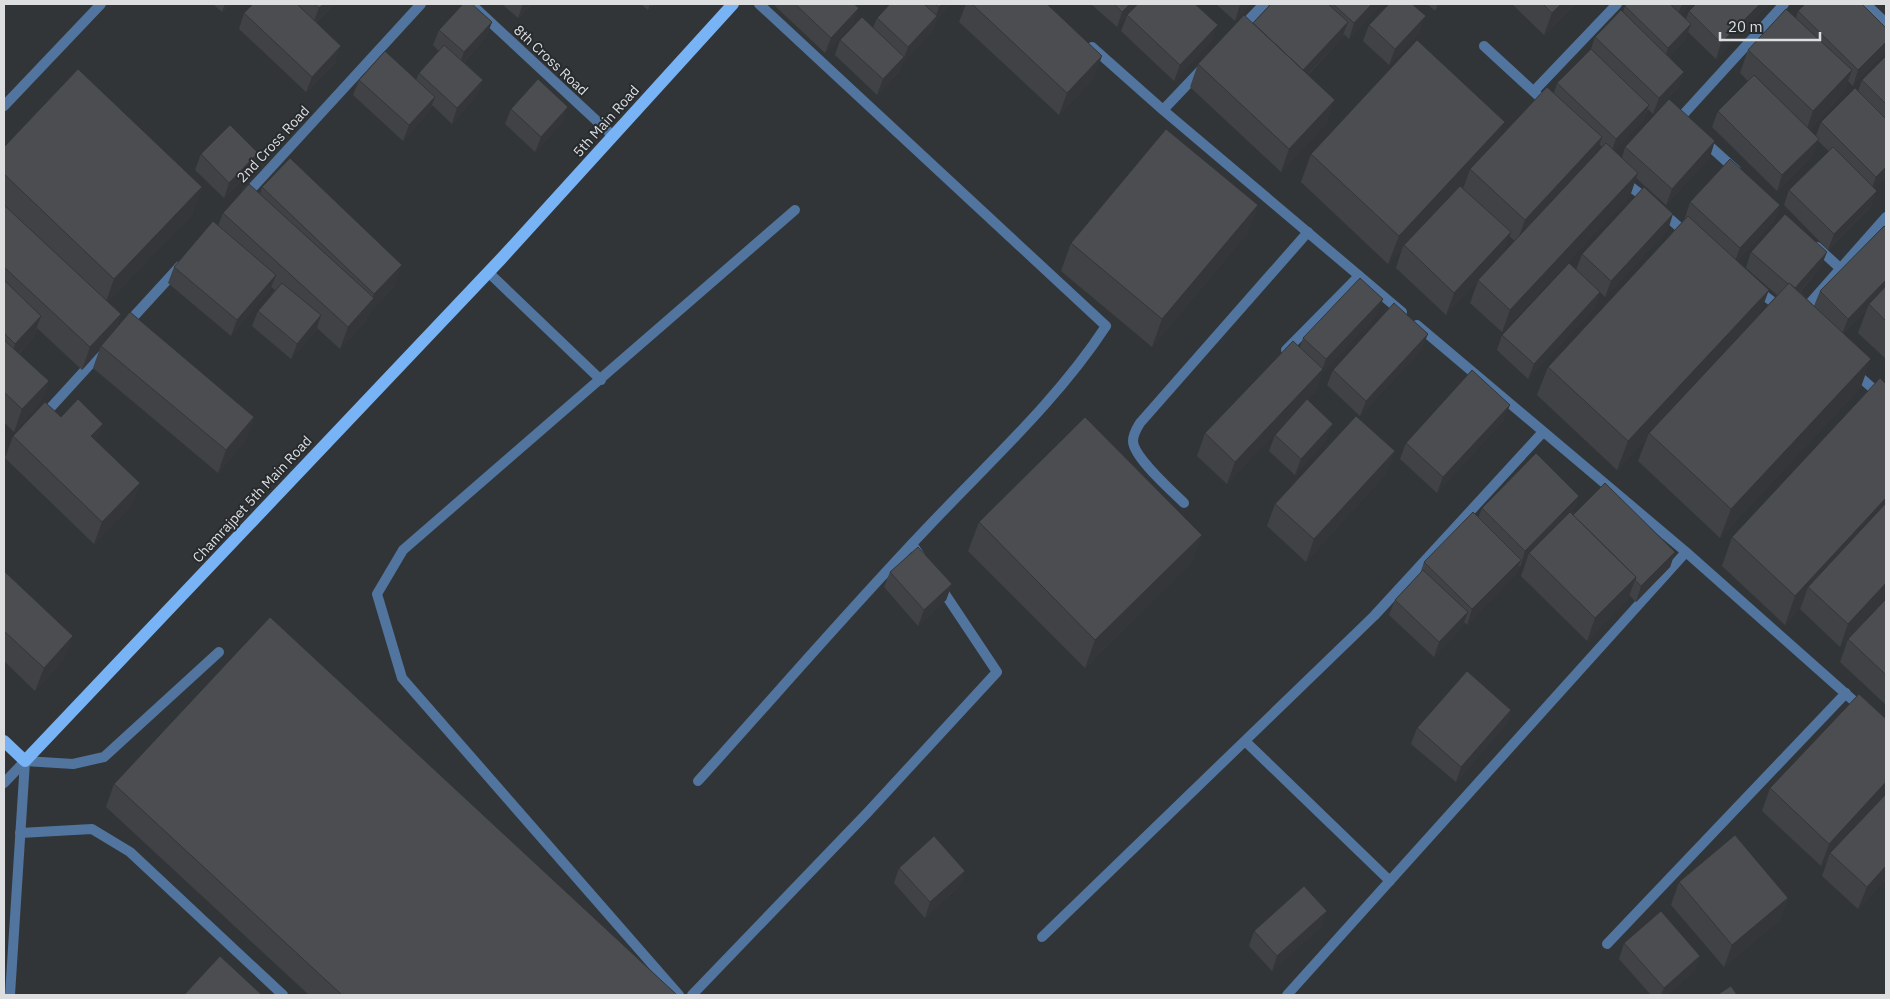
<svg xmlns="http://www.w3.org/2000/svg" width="1890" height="999" font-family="'IBM Plex Sans',sans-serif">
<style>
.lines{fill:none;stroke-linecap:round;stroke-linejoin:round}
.service{stroke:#51759e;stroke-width:10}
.minor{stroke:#51759e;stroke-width:10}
.tertiary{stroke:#51759e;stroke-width:10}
.primary{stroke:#78b3f6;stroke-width:12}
.wall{fill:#404246;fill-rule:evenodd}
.shaded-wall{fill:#343639}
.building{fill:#4b4d51;stroke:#343639}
.labels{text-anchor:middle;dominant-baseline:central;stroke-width:4;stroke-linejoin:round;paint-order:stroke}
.street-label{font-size:14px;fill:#dcdee0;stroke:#282b2e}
</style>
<rect width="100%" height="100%" fill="#323538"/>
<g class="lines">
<path class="service" d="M488,272L601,380
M1286,350L1359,276
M1184,503C1172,491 1133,457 1133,441C1133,434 1137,428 1140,423L1308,232
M25,761L73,764L104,757L219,652
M698,781C774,697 848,611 926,529C988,463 1057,401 1106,326L759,4
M20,833L92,829L130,852L283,995
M679,995L402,678L377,594L403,550L795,210"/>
<path class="minor" d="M471,4L613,136
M1866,4L1886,23
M1240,29L1264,4
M1484,46L1547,104
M1092,47L1163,110L1402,312
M1534,91L1617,4
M1163,110L1202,69
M1684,122L1680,118L1784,4
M1704,141L1736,170
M1622,180L1648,200
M244,197L421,4
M1661,211L1688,235
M1817,247L1841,269
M1756,289L1782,309
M1803,311L1886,217
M126,325L180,266
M1417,325L1686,552L1863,709
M1853,371L1886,400
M43,416L106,347
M912,544L922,559
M1245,741L1390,881
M4,783L25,761
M1042,937L1374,616L1543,432
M1607,944L1846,693
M692,995L868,812L997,672L939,585
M1287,995L1686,552"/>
<path class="tertiary" d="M4,106L101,4
M10,995L25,761"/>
<path class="primary" d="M4,741L25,761L501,259L733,4"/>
</g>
<path class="wall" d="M213,4H230L222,12Z
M253,4H334L316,22L336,62L306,92L239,29L244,13Z
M502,4H532L518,18Z
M641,4H654L648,10Z
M775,4H858L856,6L853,24L825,53L775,6Z
M890,4H951L936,20L932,32L902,63L899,72L877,95L835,55L840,40L873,28L877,18Z
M966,4H1047L1094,78L1059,115L959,22Z
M1091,4H1195L1212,41L1174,81L1121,31L1127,16L1117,27Z
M1216,4H1250L1235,21Z
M1271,4H1381L1349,39L1344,34L1342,38L1308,75L1327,123L1281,172L1190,87L1198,64L1253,23Z
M1427,4H1442L1435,11Z
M1512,4H1575L1544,35Z
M1627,4H1690L1680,14L1686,19L1689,11L1769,4L1716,59L1688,32L1685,40L1669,57L1679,87L1653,114L1648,109L1643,121L1614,151L1622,158L1625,147L1710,157L1666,205L1636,178L1630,196L1502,332L1470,303L1478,281L1446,315L1396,268L1402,249L1388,264L1301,182L1311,154L1499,138L1554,93L1557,83L1591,49L1595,37L1623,12L1625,6ZM1599,144L1602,147L1595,154ZM1466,181L1463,188L1461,186ZM1509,236L1515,241L1503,254Z
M1798,11L1886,28L1853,86L1848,81L1844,92L1809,130L1816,136L1821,122L1858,91L1862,80L1886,56V177L1874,188L1871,207L1828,250L1784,205L1789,190L1829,151L1818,141L1813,155L1777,191L1712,127L1718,111L1748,81L1740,73L1748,50L1796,18Z
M492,22L486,37L464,62L483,80L477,95L452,124L432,105L429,112L403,141L353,95L359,80H416L419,73L439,51L433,45L439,30Z
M1369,25L1420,32L1389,65L1363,41Z
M511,109L563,122L535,152L505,124Z
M4,147L202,187L192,215L108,302L121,314L116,329L254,417L246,440L218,473L93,368L99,351L82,370L37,328L33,338L19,354L49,381L40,403L14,432L4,422Z
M201,154L253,169L224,198L195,170Z
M262,187L394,287L368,314L366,321L340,349L317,328L316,331L291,359L252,326L258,311L275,290L271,287L270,290L231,336L168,283L174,267L218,226L223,213L260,194Z
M1690,202L1780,205L1774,221L1737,261L1760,314L1777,295L1746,268L1751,252L1821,267L1800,292L1814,306L1820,291L1886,228V359L1858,333L1867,309L1843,333L1861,387L1720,538L1638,461L1647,438L1617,470L1537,395L1548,367L1685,219V218Z
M1258,205L1247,234L1152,347L1061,271L1071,243Z
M1668,230L1605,297L1576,270L1582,254Z
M1600,292L1595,308L1528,379L1497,350L1502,335Z
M1377,315L1321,374L1315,392L1307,400L1327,439L1295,475L1269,451L1275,435L1302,405L1227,484L1197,456L1205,433L1300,347L1303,338Z
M1422,349L1360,416L1327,385L1333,370Z
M1886,384V597L1840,647L1800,609L1801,607L1785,625L1722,566L1732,537Z
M61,417L96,442L140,483L131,506L94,544L5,458L13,436Z
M1504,420L1437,493L1400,459L1406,443Z
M1395,451L1386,474L1306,562L1267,526L1275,504Z
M1482,508L1574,512L1572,514L1573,515L1675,552L1670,567L1636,602L1629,595L1628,599L1587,641L1521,576L1527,559L1520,567L1519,566L1515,575L1467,625L1464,622L1462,627L1434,657L1389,615L1395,600L1420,574L1424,562L1478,518Z
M979,522L1202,535L1191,563L1085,668L968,551Z
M4,571L65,658L35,691L4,661Z
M890,572L952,584L946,600L918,626L884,587Z
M1886,599V705L1840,662L1848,639Z
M1511,710L1506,725L1456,782L1411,744L1417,728Z
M114,784L677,995H309L106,807Z
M1770,788L1886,880L1858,909L1822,876L1828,859L1821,866L1762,811Z
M899,868L960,886L925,918L894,883Z
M1679,882L1788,898L1780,920L1724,967L1671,905Z
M1321,927L1272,971L1249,946L1254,931Z
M1624,943L1695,971L1667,995H1651L1619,959Z"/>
<path class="shaded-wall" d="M225,4H230L222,12Z
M324,4H334L313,24L319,8Z
M523,4H532L518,18Z
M650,4H654L648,10Z
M942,4H951L936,20L932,32L902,63L908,47L935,19L939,7Z
M1130,4H1138L1117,27L1122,12Z
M1242,4H1250L1235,21L1240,5Z
M1372,4H1381L1349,39L1354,23Z
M1438,4H1442L1435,11Z
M1561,4H1575L1544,35L1552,13Z
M1682,4H1690L1676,18Z
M1760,4H1769L1716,59L1721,43Z
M859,8L853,24L825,53L831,38Z
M1426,16L1420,32L1389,65L1395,49Z
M492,22L486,37L458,68L464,52Z
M1348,22L1342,38L1295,88L1301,73Z
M1691,24L1685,40L1663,63L1668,48Z
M1218,25L1212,41L1174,81L1180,65Z
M1886,42V52L1853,86L1858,70Z
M341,46L336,62L306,92L312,77Z
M1102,56L1094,78L1059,115L1067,93Z
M904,57L899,72L877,95L883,79Z
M1852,70L1844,92L1805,134L1813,111Z
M1684,72L1679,87L1653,114L1659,98Z
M483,80L477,95L452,124L457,108Z
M435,97L429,112L403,141L409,125Z
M1335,100L1327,123L1281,172L1289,149Z
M1649,105L1643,121L1610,155L1616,139Z
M568,107L563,122L535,152L541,137Z
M1505,122L1495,150L1470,169L1466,181L1405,246L1404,245L1402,249L1388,264L1399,236Z
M1602,137L1594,159L1517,242L1525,220Z
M1819,139L1813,155L1777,191L1782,175Z
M1715,141L1710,157L1666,205L1672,189Z
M258,153L253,169L224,198L229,183Z
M1886,167V177L1870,193L1876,177Z
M1638,173L1630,196L1502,332L1510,310Z
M202,187L192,215L104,307L114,279Z
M1877,191L1871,207L1828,250L1834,234Z
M1258,205L1247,234L1152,347L1162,319Z
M1780,205L1774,221L1734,264L1740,248Z
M1673,214L1668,230L1605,297L1611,281Z
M1511,232L1503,255L1446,315L1454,293Z
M1827,252L1821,267L1788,305L1794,290Z
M402,265L394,287L368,314L366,321L340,349L348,327L371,301L374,294Z
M276,275L270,290L231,336L237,320Z
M1886,280V290L1869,304L1867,309L1842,334L1848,319Z
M1769,290L1758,319L1649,433L1647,438L1617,470L1628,441Z
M1600,292L1595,308L1528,379L1534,364Z
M1383,299L1377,315L1321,374L1315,392L1227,484L1235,462L1322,370L1326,359Z
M121,314L113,336L101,346L99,351L82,370L90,347Z
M321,315L316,331L291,359L297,344Z
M41,316L33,338L7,366L15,344Z
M1428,334L1422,349L1360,416L1366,401Z
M1871,359L1861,387L1720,538L1731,509Z
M49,381L40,403L14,432L22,409Z
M1510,405L1504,420L1437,493L1443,477Z
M254,417L246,440L218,473L226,450Z
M103,424L95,446L91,436Z
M1333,424L1327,439L1295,475L1301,459Z
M1395,451L1386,474L1306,562L1314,539Z
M140,483L131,506L94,544L102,522Z
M1579,496L1574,512L1531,555L1529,553L1527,559L1520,567L1525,551Z
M1886,498V516L1808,587L1801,607L1785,625L1795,596Z
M1202,535L1191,563L1085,668L1095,640Z
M1675,552L1670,567L1636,602L1641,586Z
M1521,560L1515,575L1467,625L1472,609Z
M1636,577L1628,599L1587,641L1595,618Z
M1886,583V597L1840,647L1848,624Z
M952,584L946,600L918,626L924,610Z
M1468,612L1462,627L1434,657L1439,642Z
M73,636L65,658L35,691L44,668Z
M1511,710L1506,725L1456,782L1461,767Z
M1886,782V796L1830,853L1828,859L1821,866L1829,844Z
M1886,866V880L1858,909L1867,887Z
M965,871L960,886L925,918L930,902Z
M1788,898L1780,920L1724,967L1732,945Z
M1327,911L1321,927L1272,971L1277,956Z
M1700,956L1695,971L1667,995H1661L1664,988Z"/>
<path class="building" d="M253,4H297L341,46L312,77L244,13Z
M314,4H324L319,8Z
M463,4H472L492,22L464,52L439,30Z
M795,4H854L859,8L831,38Z
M890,4H924L937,16L908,47L877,18Z
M935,4H942L939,7Z
M972,4H1047L1102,56L1067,93Z
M1114,4H1130L1122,12Z
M1138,4H1195L1218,25L1180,65L1127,15Z
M1271,4H1328L1348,22L1303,70L1253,23Z
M1333,4H1372L1354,23Z
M1389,4H1412L1426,16L1395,49L1369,25Z
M1543,4H1561L1552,13Z
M1627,4H1670L1691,24L1668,48L1625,6Z
M1696,4H1760L1721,43L1689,11Z
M1805,4H1862L1886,28V42L1858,70L1798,11Z
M1786,9L1852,70L1813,111L1748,50Z
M1621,10L1684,72L1659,98L1595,37Z
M1244,15L1335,100L1289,149L1198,64Z
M862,17L904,57L883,79L840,40Z
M1417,40L1505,122L1399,236L1311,154Z
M444,45L483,80L457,108L419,73Z
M1591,49L1649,105L1616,139L1557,83Z
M385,51L435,97L409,125L359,80Z
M1886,56V104L1862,80Z
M78,69L202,187L114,279L4,174V147Z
M1754,75L1819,139L1782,175L1718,111Z
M538,79L568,107L541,137L511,109Z
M1547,87L1602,137L1525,220L1470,169Z
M1855,88L1886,119V167L1876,177L1821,122Z
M1669,99L1715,141L1672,189L1625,147Z
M230,125L258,153L229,183L201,154Z
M1166,129L1258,205L1162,319L1071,243Z
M1606,143L1638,173L1510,310L1478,280Z
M1833,147L1877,191L1834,234L1789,190Z
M290,158L402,265L374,294L262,187Z
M1730,159L1780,205L1740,248L1690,202Z
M249,184L374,298L348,327L223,213Z
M1460,186L1511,232L1454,293L1404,245Z
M1644,187L1673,214L1611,281L1582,254Z
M4,205L121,314L90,347L4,267Z
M1785,214L1827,252L1795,288L1789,283L1788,284L1751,252Z
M1688,216L1769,290L1628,441L1548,367Z
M213,221L276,275L237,320L174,267Z
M1884,226L1886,228V280L1848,319L1820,291Z
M1569,263L1600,292L1534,364L1502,335Z
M1360,278L1383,299L1326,359L1303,338Z
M4,280L41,316L15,344L4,333Z
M282,283L321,315L297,344L258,311Z
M1789,283L1871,359L1731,509L1649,433Z
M1886,286V321L1869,304Z
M1394,303L1428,334L1366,401L1333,370Z
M130,312L254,417L226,450L101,346Z
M4,340L49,381L22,409L4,392Z
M1293,341L1323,369L1235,462L1205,433Z
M1472,370L1510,405L1443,477L1406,443Z
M1880,378L1886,384V498L1795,596L1732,537Z
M78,399L103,424L91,436L140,483L102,522L13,436L45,402L61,417Z
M1307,399L1333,424L1301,459L1275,435Z
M1356,416L1395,451L1314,539L1275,504Z
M1085,417L1202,535L1095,640L979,522Z
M1536,453L1579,496L1525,551L1482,508Z
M1605,483L1675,552L1641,586L1635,580L1636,577L1573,515Z
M1886,503V583L1848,624L1808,587Z
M1473,512L1521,560L1472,609L1424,562Z
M1570,512L1636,577L1595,618L1529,553Z
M918,547L952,584L924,610L890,572Z
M1423,570L1468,612L1439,642L1395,600Z
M4,571L73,636L44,668L4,631Z
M1886,599V675L1848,639Z
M270,617L677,995H342L114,784Z
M1467,671L1511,710L1461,767L1417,728Z
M1859,694L1886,719V782L1829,844L1770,788Z
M1886,794V866L1867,887L1830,853Z
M1735,835L1788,898L1732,945L1679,882Z
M934,836L965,871L930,902L899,868Z
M1304,886L1327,911L1277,956L1254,931Z
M1661,911L1700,956L1664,988L1624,943Z
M220,956L262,995H184Z
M1731,986L1737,995H1717Z"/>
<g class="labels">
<g class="street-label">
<text transform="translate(551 60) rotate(43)">8th Cross Road</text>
<text transform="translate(606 121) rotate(-48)">5th Main Road</text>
<text transform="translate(273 144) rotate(-47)">2nd Cross Road</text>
<text transform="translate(252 499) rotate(-47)">Chamrajpet 5th Main Road</text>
</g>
</g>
<rect width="1890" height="999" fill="none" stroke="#dcdee0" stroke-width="10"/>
<path d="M1720 32v8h100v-8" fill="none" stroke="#dcdee0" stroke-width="2.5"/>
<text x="1728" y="32" font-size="15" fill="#dcdee0" stroke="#282b2e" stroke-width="4" paint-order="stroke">20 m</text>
</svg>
